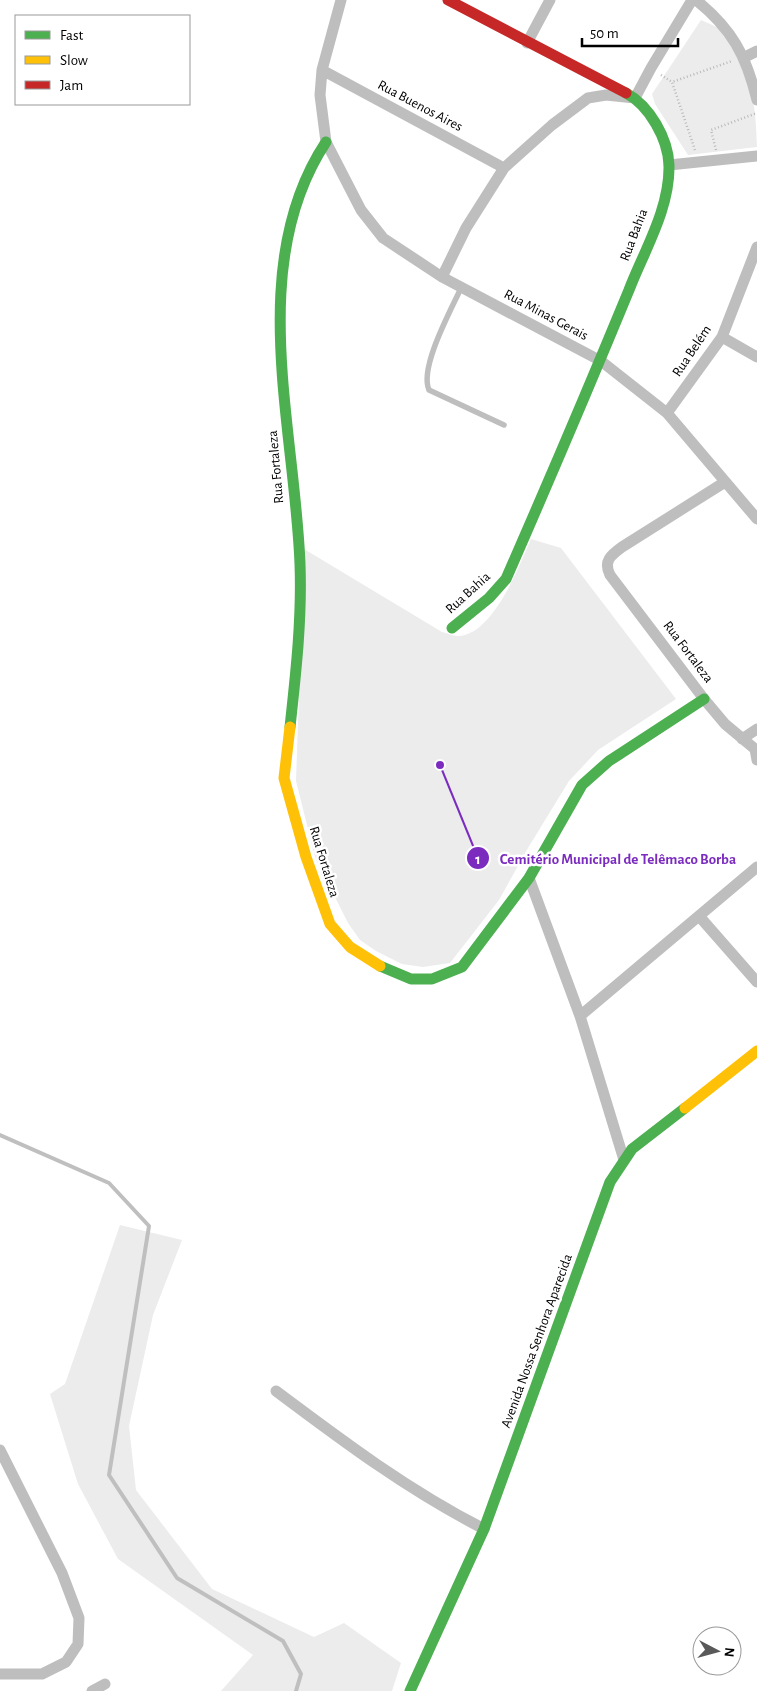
<svg xmlns="http://www.w3.org/2000/svg" width="757" height="1691" font-family="'Alegreya Sans',sans-serif">
<style>
.green{fill:#ececec}
.lines{fill:none;stroke-linecap:round;stroke-linejoin:round}
.stream{stroke:#bfbfbf;stroke-width:4}
.path{stroke:#b9b9b9;stroke-width:2.5;stroke-dasharray:1 2.5;stroke-linecap:butt}
.lane{stroke:#bebebe;stroke-width:5.5}
.street{stroke:#bebebe;stroke-width:11}
.fast{stroke:#4caf50;stroke-width:11}
.slow{stroke:#ffc107;stroke-width:11}
.jam{stroke:#c62828;stroke-width:11}
.labels{text-anchor:middle;dominant-baseline:central;stroke-width:5;stroke-linejoin:round;paint-order:stroke}
.street-label{font-size:14px;fill:#000;stroke:#fff}
.leader{fill:none;stroke:#7b2cbf;stroke-width:2}
.callout-dot{fill:#7b2cbf;stroke:#fff;stroke-width:2}
.mark-label{font-size:15px;text-anchor:middle;font-weight:bold;fill:#fff}
.callout-label{font-size:15px;text-anchor:middle;font-weight:bold;fill:#7b2cbf;stroke:#fff;stroke-width:5;stroke-linejoin:round;paint-order:stroke}
</style>
<rect width="100%" height="100%" fill="#fff"/>
<path class="green" d="M701,20C709,24 723,28 728,35C752,66 756,109 757,147L688,155L655,104L652,94Z
M531,539L561,548L676,699L598,750L569,781L528,848L499,900L450,963L423,967L402,964L376,951L360,940L348,923L315,857L296,781L304,549L442,632C447,633 453,636 458,636C493,635 519,566 531,539Z
M120,1225L182,1240L153,1315L129,1426L136,1490L212,1589L314,1637L344,1623L401,1663L392,1691H221L253,1655L118,1559L78,1484L50,1394L65,1384Z"/>
<g class="lines">
<path class="stream" d="M0,1135L109,1183L149,1226L109,1475L177,1578L283,1641L301,1674L296,1691"/>
<path class="path" d="M661,75L672,82
M695,150L672,82L732,61
M716,150L711,130L757,113"/>
<path class="lane" d="M461,288C451,310 419,368 429,390L504,425"/>
<path class="street" d="M341,0L322,70L320,95L326,142L361,210L383,238L442,277L601,361L667,413L757,519
M696,0C732,29 746,55 757,100
M527,43L550,0
M745,57L757,51
M322,70L504,168
M669,165L757,156
M442,277L466,228L504,168L552,125L588,98L606,95L635,98L651,68L692,0
M722,337L757,357
M667,413L722,337L757,247
M725,482L622,547C611,555 603,561 610,575L704,699L725,724L755,749L757,760
M742,739L757,729
M529,878L580,1016L624,1160
M699,916L757,982
M580,1016L757,867
M276,1391C344,1442 408,1490 484,1529
M0,1450L62,1573L79,1618L78,1644L66,1662L42,1674H0
M92,1691L105,1684"/>
<path class="fast" d="M452,628L489,598L506,579C548,483 589,387 629,290C644,251 670,209 669,165C668,139 650,106 626,93
M290,727C296,672 302,619 300,564C295,428 245,264 326,142
M380,966L411,979H432L462,967L529,878L582,785L609,761L704,699
M410,1691L484,1529L610,1182L632,1149L685,1108"/>
<path class="slow" d="M290,727L284,778L306,857L330,924L350,947L380,966
M685,1108L757,1051"/>
<path class="jam" d="M448,0L626,93"/>
</g>
<g class="labels">
<g class="street-label">
<text transform="translate(420 106) rotate(28)">Rua Buenos Aires</text>
<text transform="translate(634 235) rotate(-69)">Rua Bahia</text>
<text transform="translate(546 315) rotate(28)">Rua Minas Gerais</text>
<text transform="translate(692 351) rotate(-56)">Rua Belém</text>
<text transform="translate(276 467) rotate(-95)">Rua Fortaleza</text>
<text transform="translate(468 593) rotate(-42)">Rua Bahia</text>
<text transform="translate(688 652) rotate(53)">Rua Fortaleza</text>
<text transform="translate(324 862) rotate(73)">Rua Fortaleza</text>
<text transform="translate(537 1341) rotate(-70)">Avenida Nossa Senhora Aparecida</text>
</g>
</g>
<path class="leader" d="M440 765L478 858"/>
<g class="callout-dot">
<circle cx="440" cy="765" r="5"/>
<circle cx="478" cy="858" r="12"/>
</g>
<g class="mark-label">
<text x="478" y="864">1</text>
</g>
<g class="callout-label">
<text x="618" y="864">Cemitério Municipal de Telêmaco Borba</text>
</g>
<rect x="15" y="15" width="175" height="90" fill="#ffffff" stroke="#999999"/>
<rect x="25" y="31" width="25" height="8" fill="#4caf50" stroke="#999999"/>
<text x="60" y="40" font-size="15" fill="#000000">Fast</text>
<rect x="25" y="56" width="25" height="8" fill="#ffc107" stroke="#999999"/>
<text x="60" y="65" font-size="15" fill="#000000">Slow</text>
<rect x="25" y="81" width="25" height="8" fill="#c62828" stroke="#999999"/>
<text x="60" y="90" font-size="15" fill="#000000">Jam</text>
<g transform="translate(717 1651) rotate(96)"><circle r="24" fill="#ffffff" stroke="#999999"/>
<path d="M0-4L9 19L0 12L-9 19Z" fill="#595959"/>
<text y="-8" font-size="14" font-weight="bold" text-anchor="middle" fill="#000000">N</text>
</g>
<path d="M582 38v8h96v-8" fill="none" stroke="#000000" stroke-width="2.5"/>
<text x="590" y="38" font-size="15" fill="#000000" stroke="#ffffff" stroke-width="4" paint-order="stroke">50 m</text>
</svg>
